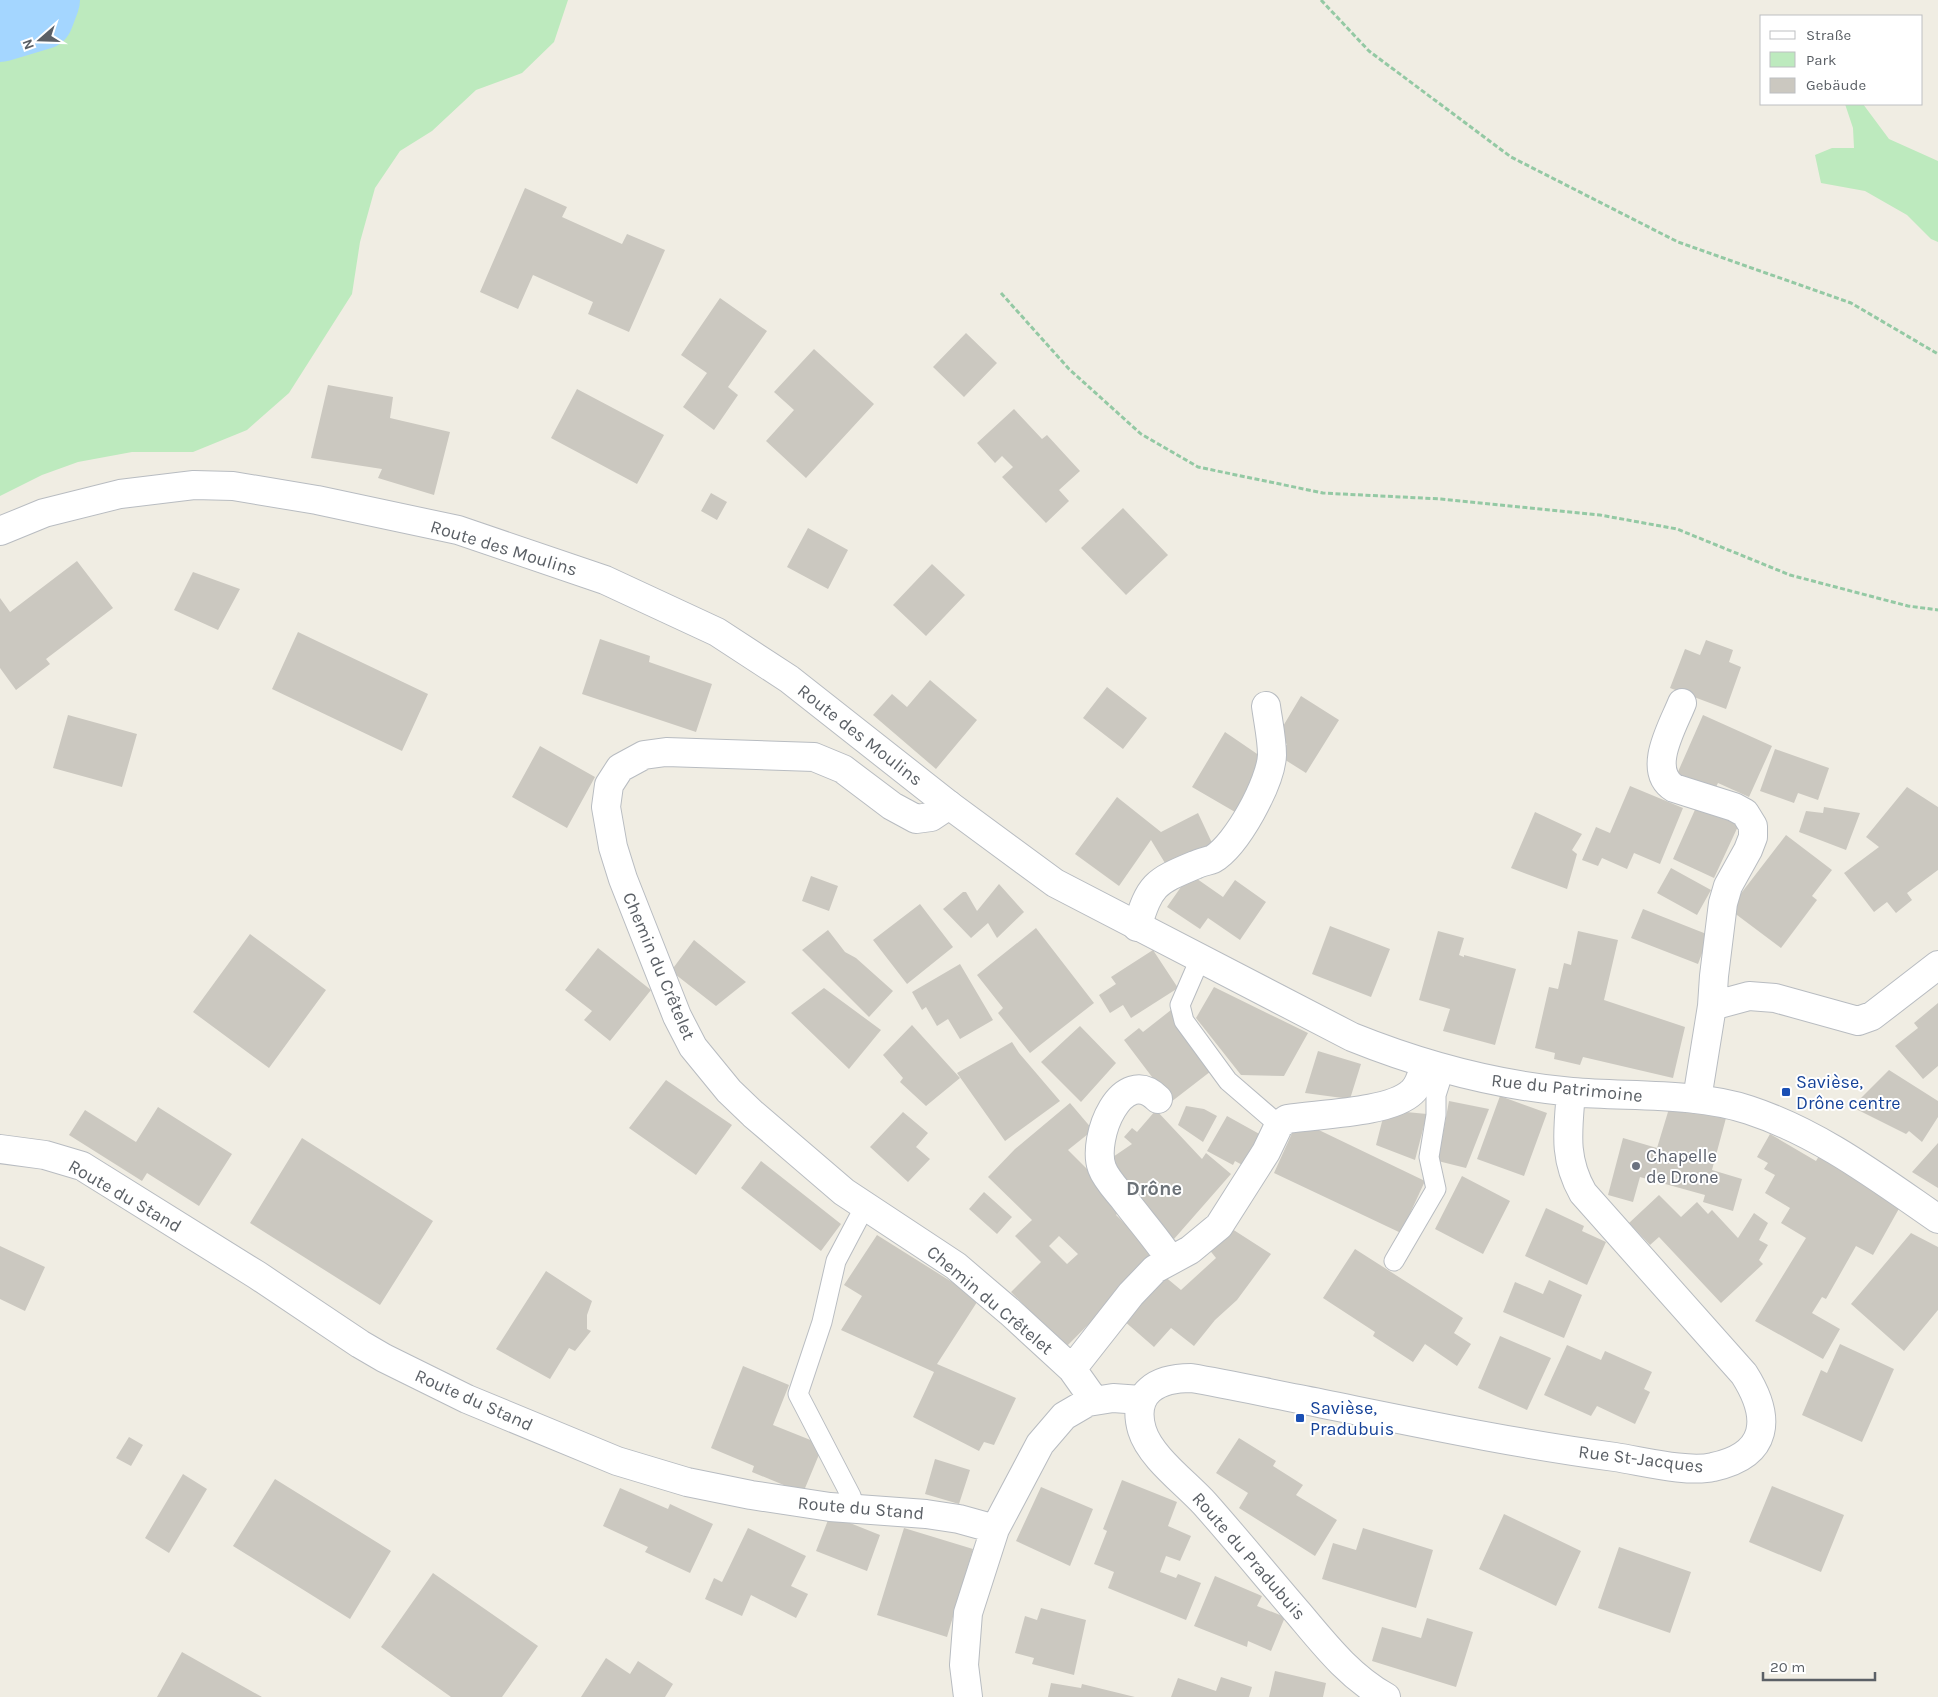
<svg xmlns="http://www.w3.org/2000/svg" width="1938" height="1697" font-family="Karla,sans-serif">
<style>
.green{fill:#bdeabe}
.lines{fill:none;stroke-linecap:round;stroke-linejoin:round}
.river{stroke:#a4d6ff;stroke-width:68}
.building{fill:#cbc8c0;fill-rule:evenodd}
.service-casing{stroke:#b8bcc1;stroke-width:21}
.minor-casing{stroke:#b8bcc1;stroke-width:30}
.tertiary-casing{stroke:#b8bcc1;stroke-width:30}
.path{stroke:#94c9a4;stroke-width:3;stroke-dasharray:5 2.5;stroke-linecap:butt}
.service{stroke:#fff;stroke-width:19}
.minor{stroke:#fff;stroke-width:28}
.tertiary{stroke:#fff;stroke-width:28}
.transit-dot{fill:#1a4fb4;stroke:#fff;stroke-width:2}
.worship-dot{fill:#6b7280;stroke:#fff;stroke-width:2}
.labels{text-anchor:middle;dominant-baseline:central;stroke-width:4;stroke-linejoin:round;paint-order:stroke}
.street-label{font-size:18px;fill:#5b6066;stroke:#fff}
.transit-label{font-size:18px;fill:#164399;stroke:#fff;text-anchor:start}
.worship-label{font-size:18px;fill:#5b616d;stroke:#fff;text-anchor:start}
.quarter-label{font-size:20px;font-weight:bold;fill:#6c7278;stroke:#fff}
</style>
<rect width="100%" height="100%" fill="#f0ede3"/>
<path class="green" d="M0,0H568L554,42L522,73L476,90L432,131L400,151L375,188L360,242L352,294L289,393L247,430L193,452H132L78,462L42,475L0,496Z
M1845,104H1863L1889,139L1938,161V242L1931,239L1907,215L1865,191L1821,183L1815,155L1832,148H1854L1853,128Z"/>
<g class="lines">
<path class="river" d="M0,28L40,16L46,0"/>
</g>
<path class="building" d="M525,188L567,207L562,217L622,244L627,234L665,250L629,332L588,314L593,302L533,275L518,309L480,292Z
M720,298L767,331L728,387L738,395L714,430L683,407L707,373L681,355Z
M966,333L997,363L964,397L933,367Z
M814,349L874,404L806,478L766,441L794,410L774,392Z
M328,385L393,397L390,418L450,432L434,495L378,478L382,469L311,458Z
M577,389L664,435L637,484L551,438Z
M1014,409L1042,439L1047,435L1080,471L1059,490L1069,501L1046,523L1002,477L1013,467L1002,456L995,463L977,443Z
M711,493L727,502L717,520L701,511Z
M1123,508L1168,555L1126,595L1081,548Z
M808,528L848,550L828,589L787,567Z
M77,561L113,608L46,659L50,664L16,690L0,668V598L10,612Z
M932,564L965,595L926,636L893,605Z
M193,572L240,589L218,630L174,610Z
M298,632L428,694L402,751L272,689Z
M600,639L650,656L649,662L712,684L696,732L582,694Z
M1706,640L1733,650L1729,662L1741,667L1726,709L1670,688L1685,649L1700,655Z
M930,680L977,720L936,769L873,715L892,694L907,707Z
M1107,687L1147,718L1123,749L1083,718Z
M1301,696L1339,720L1306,773L1279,756L1287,744L1276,738Z
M68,715L137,734L122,787L53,768Z
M1703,715L1772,746L1749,797L1718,783L1714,791L1677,774Z
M1225,732L1266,760L1235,812L1192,787Z
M540,746L595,777L567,828L512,797Z
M1775,749L1829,768L1818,800L1798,793L1794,803L1760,791Z
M1630,786L1683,808L1660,864L1634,853L1627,869L1602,858L1598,866L1582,860L1596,827L1610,833Z
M1907,787L1938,807V870L1907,893L1912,900L1896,913L1887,902L1874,912L1844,873L1879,847L1866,837Z
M1117,797L1161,832L1198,813L1213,845L1168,868L1151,840L1119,886L1075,854Z
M1698,803L1740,822L1714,878L1673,859Z
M1824,807L1860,813L1846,850L1799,832L1806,811L1823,813Z
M1535,812L1582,834L1572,850L1577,854L1567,889L1511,868Z
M1786,835L1832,870L1812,896L1817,900L1781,948L1729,909Z
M1671,868L1711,890L1697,915L1657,893Z
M1190,874L1223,897L1235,880L1266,902L1240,940L1208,918L1200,929L1167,907Z
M811,876L838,886L829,911L802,901Z
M999,884L1024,912L997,938L988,923L971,938L943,909L963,892H966L977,911Z
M920,904L953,947L907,984L873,940Z
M1643,909L1709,935L1698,964L1631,938Z
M1330,926L1390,949L1371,997L1312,974Z
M1036,928L1094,1003L1030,1053L998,1013L1003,1008L977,975Z
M828,930L845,952L856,958L893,991L869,1017L802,950Z
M1438,931L1464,938L1459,955L1464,957V955L1516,969L1495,1045L1443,1031L1450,1009L1419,1000Z
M1578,931L1618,940L1604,1000L1685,1027L1673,1078L1583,1057L1580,1065L1554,1059L1555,1053L1535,1048L1549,987L1558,989L1564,963L1571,965Z
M250,934L326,990L269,1068L193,1012Z
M694,940L746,982L716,1006L671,971Z
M598,948L651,990L610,1041L584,1020L592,1011L565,990Z
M1153,950L1178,988L1131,1018L1123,1005L1110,1013L1099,995L1116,984L1111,977Z
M960,964L993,1020L960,1039L948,1019L937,1026L926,1007L922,1010L912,992Z
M1214,987L1308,1033L1284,1076L1241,1075L1196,1018Z
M824,988L881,1030L849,1069L791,1013Z
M1938,1003V1066L1923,1079L1895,1046L1918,1028L1914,1023Z
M1171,1010L1215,1068L1171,1102L1124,1040L1139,1028L1143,1032Z
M912,1025L960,1078L926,1106L900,1082L903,1078L883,1055Z
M1080,1026L1116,1063L1081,1102L1041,1062Z
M1012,1042L1019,1053L1060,1101L1005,1141L957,1073Z
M1318,1051L1361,1064L1350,1099L1305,1093Z
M1889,1070L1938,1101V1117L1922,1142L1909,1131L1906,1134L1852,1107Z
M666,1080L732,1125L696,1175L629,1128Z
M1500,1096L1547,1113L1524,1176L1477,1159Z
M1449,1101L1489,1109L1466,1168L1438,1161Z
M1671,1102L1726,1118L1712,1170L1742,1179L1733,1211L1703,1202L1705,1195L1640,1177L1633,1202L1608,1195L1623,1138L1657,1148Z
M1070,1103L1093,1130L1068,1150L1124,1206L1116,1215L1157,1255L1066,1347L1011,1292L1041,1262L1015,1236L1032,1220L988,1177L1015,1149ZM1059,1236L1078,1254L1067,1264L1049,1246Z
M1186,1106L1204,1109L1217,1116L1203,1142L1178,1125Z
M158,1107L232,1154L199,1206L147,1173L142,1181L69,1135L85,1110L136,1142Z
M1156,1110L1202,1159L1206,1153L1231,1174L1174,1239L1150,1218L1107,1161L1132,1144L1124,1137L1132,1128L1137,1132Z
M1385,1110L1427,1114L1415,1160L1376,1145Z
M903,1112L928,1133L916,1147L930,1159L908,1182L870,1147Z
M1227,1116L1263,1136L1246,1167L1235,1161L1233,1165L1207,1151Z
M1298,1120L1425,1181L1401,1233L1274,1173Z
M1770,1134L1816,1161L1822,1151L1901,1205L1873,1255L1856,1246L1826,1299L1822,1297L1812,1313L1840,1329L1823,1359L1755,1321L1806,1238L1781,1223L1790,1208L1765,1193L1775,1175L1764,1169L1768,1163L1757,1157Z
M302,1138L433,1221L380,1305L250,1223Z
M1938,1143V1188L1912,1172Z
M761,1161L841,1224L821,1251L741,1188Z
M1462,1176L1510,1201L1483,1254L1435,1229Z
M984,1192L1012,1217L997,1234L969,1209Z
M1659,1195L1681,1217L1697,1202L1708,1214L1712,1210L1738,1238L1754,1213L1768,1223L1759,1240L1768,1245L1759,1260L1763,1264L1721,1303L1659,1237L1650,1245L1629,1223Z
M1546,1208L1584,1226L1582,1231L1606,1242L1587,1285L1525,1256Z
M1229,1227L1271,1254L1237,1300L1215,1320L1194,1346L1171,1328L1154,1347L1123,1320L1163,1275L1181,1290L1216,1258L1208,1248Z
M1911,1233L1938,1247V1310L1904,1351L1851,1304Z
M877,1235L979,1299L937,1364L1016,1398L994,1445L984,1442L979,1451L913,1417L934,1372L841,1330L862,1296L844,1285Z
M0,1246L45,1267L25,1311L0,1299Z
M1355,1249L1463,1318L1454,1333L1471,1344L1457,1366L1425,1344L1413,1362L1373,1336L1375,1332L1323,1298Z
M546,1271L592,1301L587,1315V1329L591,1331L575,1351L569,1348L550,1379L496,1349Z
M1549,1280L1582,1295L1564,1338L1503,1312L1515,1282L1543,1294Z
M1500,1336L1551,1358L1527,1410L1478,1388Z
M1840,1344L1894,1369L1862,1442L1802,1415L1821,1370L1827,1373Z
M1567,1345L1601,1360L1605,1351L1652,1372L1644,1389L1650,1392L1635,1424L1597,1406L1591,1416L1544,1395Z
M743,1366L789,1385L773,1425L823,1445L803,1493L752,1472L754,1466L711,1448Z
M129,1437L143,1445L131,1466L116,1458Z
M1239,1438L1276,1461L1273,1466L1303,1485L1296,1495L1337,1520L1315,1556L1239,1508L1248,1493L1216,1473Z
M935,1459L970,1470L959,1504L925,1494Z
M183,1474L207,1489L169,1553L145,1538Z
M275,1479L391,1551L350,1619L233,1546Z
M1122,1480L1177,1502L1168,1526L1191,1536L1180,1561L1166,1556L1160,1572L1176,1578L1178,1574L1201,1583L1186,1620L1108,1588L1114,1572L1094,1564L1107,1531L1103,1529Z
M1772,1486L1844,1515L1821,1572L1749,1542Z
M1041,1487L1093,1509L1070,1566L1016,1541Z
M620,1488L668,1509L670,1504L713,1524L690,1573L645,1552L648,1547L603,1526Z
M1504,1514L1581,1551L1556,1606L1479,1569Z
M830,1515L880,1535L867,1571L816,1551Z
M748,1528L806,1556L791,1586L808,1594L796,1618L751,1595L742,1616L705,1599L714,1578L722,1582Z
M904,1528L973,1549L947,1637L877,1615Z
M1363,1528L1433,1550L1416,1608L1322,1579L1333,1543L1356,1550Z
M1619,1547L1691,1572L1670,1633L1598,1608Z
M433,1573L538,1646L502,1697H451L381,1647Z
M1215,1576L1262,1596L1257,1606L1285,1617L1271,1651L1248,1641L1247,1647L1194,1626Z
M1041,1608L1086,1620L1074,1675L1032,1664L1034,1658L1015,1653L1025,1616L1037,1620Z
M1427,1618L1473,1632L1456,1687L1372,1661L1382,1627L1421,1638Z
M182,1652L262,1697H157Z
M606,1658L630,1674L638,1661L673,1684L665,1697H581Z
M1275,1671L1326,1683L1323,1697H1269Z
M1221,1677L1252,1687L1249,1697H1171L1178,1678L1216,1691Z
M1051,1683L1081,1688L1082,1684L1135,1697H1048Z"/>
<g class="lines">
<g class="service-casing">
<path id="service" d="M1200,959L1180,1005L1184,1021L1228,1081L1279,1125
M1394,1261L1436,1189L1429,1157L1436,1115V1095L1444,1070
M855,1508L851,1496L798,1394L822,1322L836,1261L865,1206"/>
</g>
<g class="minor-casing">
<path id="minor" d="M1682,703C1673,726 1646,770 1674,788L1734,807L1745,813L1753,826V837L1748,850L1728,886L1723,903L1714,976L1712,1006L1697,1099
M949,805L931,817L916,819L892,806L843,769L814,757L666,752L644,755L620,768L609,785L606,807L613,847L623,879L677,1016L693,1047L729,1091L753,1114L844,1192L956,1266L1010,1312L1072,1369L1094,1400
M1137,927C1150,885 1154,882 1195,865C1201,862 1208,861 1213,859C1237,845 1271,782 1272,755C1272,739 1268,721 1266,706
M1712,1006L1749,996L1775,998L1858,1021L1872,1016L1938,965
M1158,1099C1122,1063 1091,1138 1102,1168C1106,1179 1116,1189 1124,1199C1139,1219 1156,1238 1170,1259
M0,1149L45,1155L82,1166L257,1275L360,1344L384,1358L467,1399L617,1461L687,1482L751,1495L830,1507L926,1514L959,1519L995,1529
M1072,1369L1131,1294L1155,1269L1190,1250L1219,1226L1266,1152L1279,1125L1287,1119C1318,1114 1390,1113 1412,1092C1420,1085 1422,1073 1425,1064
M968,1697L964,1665L968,1613L995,1529L1040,1444L1064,1416L1088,1402L1113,1398L1141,1400"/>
</g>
<g class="tertiary-casing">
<path id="tertiary" d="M0,531L44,513L120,494L194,485L233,486L317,500L458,530L605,580L717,632L789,679L949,805L1055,883L1352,1037C1424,1066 1495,1085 1572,1092C1628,1097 1695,1092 1749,1110C1819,1133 1877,1177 1938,1219
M1386,1697C1350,1677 1325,1645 1299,1614C1267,1577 1237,1540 1205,1504C1186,1483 1150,1457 1142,1430C1131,1392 1158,1378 1191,1378C1227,1384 1263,1392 1299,1399C1404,1420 1509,1443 1615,1457C1642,1461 1688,1473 1713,1467C1769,1455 1772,1418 1744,1374L1583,1193C1563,1158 1568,1130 1571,1092"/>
</g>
<path class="path" d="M1321,0L1369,51L1511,157L1678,242L1851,303L1938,354
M1001,293L1069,369L1141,434L1198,467L1323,493L1441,499L1600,515L1677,529L1790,575L1908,606L1938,610"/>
<use href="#service" class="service"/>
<use href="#minor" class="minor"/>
<use href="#tertiary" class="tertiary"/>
</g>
<g class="transit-dot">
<rect x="1781" y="1087" width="10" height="10" rx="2.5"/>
<rect x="1295" y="1413" width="10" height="10" rx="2.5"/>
</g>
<circle class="worship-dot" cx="1636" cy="1166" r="5"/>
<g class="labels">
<g class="street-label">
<text transform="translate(504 548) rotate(17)">Route des Moulins</text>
<text transform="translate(860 735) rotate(38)">Route des Moulins</text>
<text transform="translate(659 966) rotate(67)">Chemin du Crêtelet</text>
<text transform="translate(1567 1088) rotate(6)">Rue du Patrimoine</text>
<text transform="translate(125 1196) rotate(30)">Route du Stand</text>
<text transform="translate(990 1300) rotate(40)">Chemin du Crêtelet</text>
<text transform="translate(474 1400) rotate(24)">Route du Stand</text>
<text transform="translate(1641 1459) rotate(7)">Rue St-Jacques</text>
<text transform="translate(861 1508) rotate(5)">Route du Stand</text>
<text transform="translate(1249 1556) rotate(49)">Route du Pradubuis</text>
</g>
<g class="transit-label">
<text x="1796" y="1082">Savièse,<tspan x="1796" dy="21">Drône centre</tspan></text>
<text x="1310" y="1408">Savièse,<tspan x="1310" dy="21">Pradubuis</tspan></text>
</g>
<g class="worship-label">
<text x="1646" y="1156">Chapelle<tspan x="1646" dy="21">de Drone</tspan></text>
</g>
<g class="quarter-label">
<text x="1154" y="1188">Drône</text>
</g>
</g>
<rect x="1760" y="15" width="162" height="90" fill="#ffffff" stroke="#bdbfc2"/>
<rect x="1770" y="31" width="25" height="8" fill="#ffffff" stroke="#bdbfc2"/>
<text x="1806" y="40" font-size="15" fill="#5b6066">Straße</text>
<rect x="1770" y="52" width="25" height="15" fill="#bdeabe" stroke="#bdbfc2"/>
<text x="1806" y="65" font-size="15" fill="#5b6066">Park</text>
<rect x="1770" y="78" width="25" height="15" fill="#cbc8c0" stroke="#bdbfc2"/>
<text x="1806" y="90" font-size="15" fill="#5b6066">Gebäude</text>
<g transform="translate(40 40) rotate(250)" stroke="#ffffff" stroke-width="4" paint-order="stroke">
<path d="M0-4L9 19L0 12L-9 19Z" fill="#5b6066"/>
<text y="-8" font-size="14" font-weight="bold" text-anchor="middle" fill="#5b6066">N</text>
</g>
<path d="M1763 1672v8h112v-8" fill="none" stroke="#5b6066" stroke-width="2.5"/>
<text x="1770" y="1672" font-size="15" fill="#5b6066" stroke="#ffffff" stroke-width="4" paint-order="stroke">20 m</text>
</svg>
